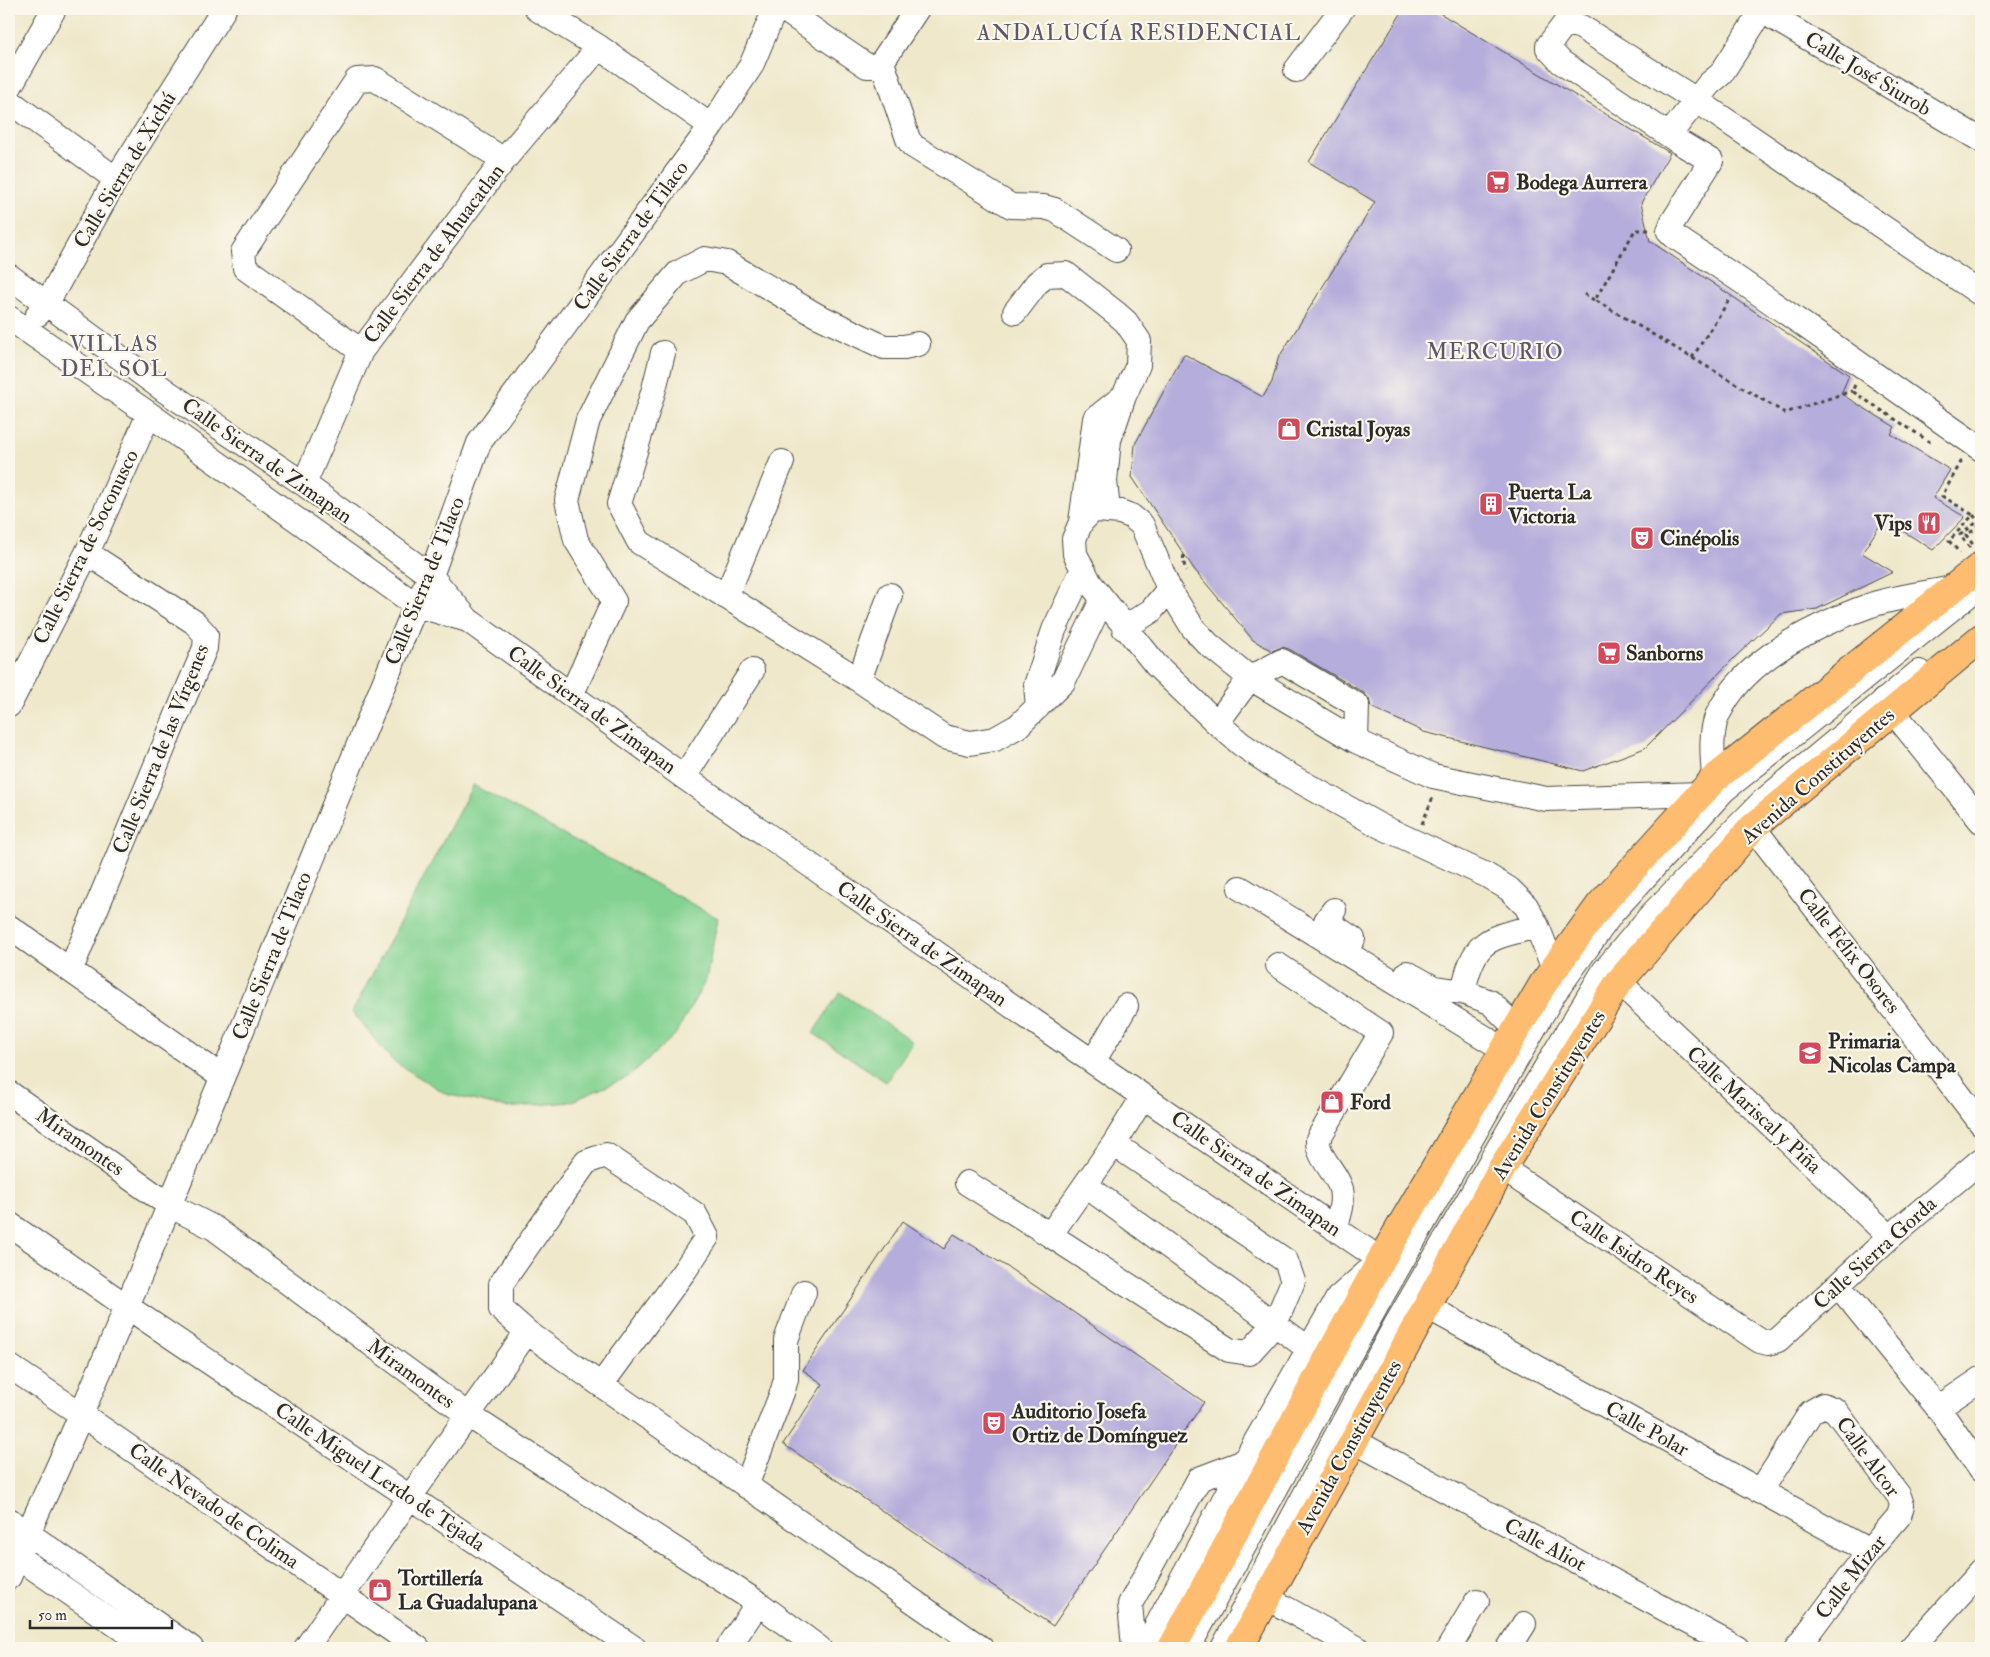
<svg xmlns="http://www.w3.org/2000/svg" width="1990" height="1657" font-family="'IM FELL Double Pica',serif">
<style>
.green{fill:#83d291;stroke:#577e5e}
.building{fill:#b5addb}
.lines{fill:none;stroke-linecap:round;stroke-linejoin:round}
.minor-casing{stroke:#484743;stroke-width:26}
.major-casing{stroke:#484743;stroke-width:30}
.path{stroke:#484743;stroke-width:3;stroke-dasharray:4 4;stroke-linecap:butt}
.minor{stroke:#fff;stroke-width:24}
.major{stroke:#fdbc70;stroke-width:28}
.labels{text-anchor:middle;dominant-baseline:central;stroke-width:4.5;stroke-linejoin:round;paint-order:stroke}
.street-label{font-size:21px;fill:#2b2b2b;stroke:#fbf7ec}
.poi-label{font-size:21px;font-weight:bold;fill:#2b2b2b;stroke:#fbf7ec;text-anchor:start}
.neighbourhood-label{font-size:22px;letter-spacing:1px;fill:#5b5869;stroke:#fbf7ec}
</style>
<rect width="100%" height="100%" fill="#fbf7ec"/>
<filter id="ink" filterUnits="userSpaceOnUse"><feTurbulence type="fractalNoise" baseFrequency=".02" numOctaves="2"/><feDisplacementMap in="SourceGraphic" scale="10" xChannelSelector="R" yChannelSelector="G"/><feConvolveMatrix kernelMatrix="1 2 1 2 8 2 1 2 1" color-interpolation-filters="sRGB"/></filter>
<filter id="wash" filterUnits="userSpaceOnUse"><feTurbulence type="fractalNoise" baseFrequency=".0096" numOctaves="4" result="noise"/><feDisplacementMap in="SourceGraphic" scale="20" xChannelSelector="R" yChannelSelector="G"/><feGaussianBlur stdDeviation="1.12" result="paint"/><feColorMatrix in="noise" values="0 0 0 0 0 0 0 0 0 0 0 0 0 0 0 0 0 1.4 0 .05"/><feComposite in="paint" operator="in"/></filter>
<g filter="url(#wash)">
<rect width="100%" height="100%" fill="#efe8cb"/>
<path class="green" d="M473,785L718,918L706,980L675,1035L628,1077L570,1102L507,1108L446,1094L393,1061L352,1012Z
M840,992L913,1042L886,1082L813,1033Z"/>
<g id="blocks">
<path class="building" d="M1404,9H1433L1670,153L1641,203L1650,241L1849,375L1841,394L1895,427L1891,434L1950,470L1933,498L1965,517L1933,550L1884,519L1862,553L1893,572L1817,609L1781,614L1736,656L1645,748L1583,771L1424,732L1371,707L1369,699L1364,693L1289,649L1282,647L1272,651L1253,640L1194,569L1132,477L1135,444L1184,354L1263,397L1272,382L1278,359L1375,202L1309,162Z
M903,1221L944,1249L954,1234L1009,1268L1204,1402L1053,1626L783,1444L823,1384L803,1370Z"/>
</g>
</g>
<g filter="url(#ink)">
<use href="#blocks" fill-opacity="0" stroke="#484743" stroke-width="1"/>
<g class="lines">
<g class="minor-casing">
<path id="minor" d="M537,9L599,47L711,126
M783,9L867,66H875L882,62L917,9
M1755,9L1762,11L1981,140
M882,62L908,139L913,146L1011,206L1044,207L1055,210L1116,250
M1296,70L1342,9
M9,88L54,9
M9,101L116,179
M1669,135L1709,84L1721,74L1763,9
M9,276L167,392L304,484L431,576L468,620L684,777L1035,1022L1381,1260L1338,1298L1244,1462L1145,1648
M1981,294L1696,100L1581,27L1566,22L1548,46V48L1561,62L1679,142L1711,161L1672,223L1669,231L1674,236L1741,281L1981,449
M1015,312L1037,283L1047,275L1066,274L1117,314L1126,322L1139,341L1138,365L1124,396L1109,440L1105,481L1108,511
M38,314L47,303L116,179L224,9
M9,318L149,414L416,605L468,620
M361,351L245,268L243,252L357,80L375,79L504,160
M663,353L654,389L619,504L639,542L859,680L944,737L970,743L995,739L1018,726L1063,682L1102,600
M304,484L361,351L504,160L599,47
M1081,522L1095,419L1124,396
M726,597L782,462
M1124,628L1151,611L1169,589
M859,680L890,595
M572,693L614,601L576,540L567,500L588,420L637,321L678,273L705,259L727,263L816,315L884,347H904L918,344
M1884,700L1981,821
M9,705L87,553L149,414
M1038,707L1036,685L1054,630L1082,571
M1217,723L1250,678L1282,661L1357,705L1356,741
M684,777L752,671
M1714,779C1713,760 1710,738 1716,719C1717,714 1721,710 1723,705C1752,655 1818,624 1871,605C1895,597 1928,593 1953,588
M1753,827L1981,1123
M1240,888L1505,1050
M1334,910L1326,921L1353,939
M9,927L222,1077
M1278,965L1381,1033L1318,1139C1317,1158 1336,1171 1341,1189C1344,1203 1339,1216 1335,1229
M71,969L205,648L206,635L194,622L87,553
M1554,969L1537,926L1526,906L1509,889L1486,875L1380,826L1278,769L1241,744L1217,723L1156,665L1090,583L1075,554L1074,539L1081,522L1091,512L1098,510L1120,512L1131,516L1142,525L1169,589L1193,628L1208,644L1250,678L1356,741L1433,776L1546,799L1701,794
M1407,973L1434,988L1463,992
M1619,982L1890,1237
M1517,1029L1490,1002L1463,992C1474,937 1488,939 1537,926
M1093,1062L1126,1006
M9,1093L169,1205L214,1228L468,1415L758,1603L819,1648
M1114,1144L1286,1261L1293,1281L1275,1324L1249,1353L1229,1350L1050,1235Z
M1114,1144L1143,1097
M1502,1168L1760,1341L1768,1343L1778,1340L1890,1237L1981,1160
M967,1183L1050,1235
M1085,1185L1309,1349
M9,1224L126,1306L634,1648
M1838,1285L1938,1408L1981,1470
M1426,1306L1869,1551
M9,1366L81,1414L418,1648
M601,1385L685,1270L707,1237L695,1214L606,1155L586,1162L501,1284V1309L527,1332L601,1385L981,1648
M1938,1408L1981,1379
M1354,1441L1737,1648
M746,1486L783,1390L786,1379V1340L804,1292
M1760,1492L1811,1412L1823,1405L1835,1410L1899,1496L1902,1505L1899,1516L1869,1551L1797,1648
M9,1520L191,1648
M9,1551L150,1648
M9,1577C32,1521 59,1468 82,1412C197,1145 305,875 416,605L431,576L479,443L711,126L751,66L775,9
M1267,1598L1357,1648
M306,1648L410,1497L527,1332
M728,1648L758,1603
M1134,1648L1130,1604L1199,1479L1244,1462
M1188,1648L1384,1292L1553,995L1612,913L1724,790L1981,585
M1223,1648L1394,1328L1527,1099L1604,971L1652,914L1762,802L1919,672
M1449,1648L1477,1601
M1509,1648L1524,1624
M1911,1648L1981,1571"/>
</g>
<g class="major-casing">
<path id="major" d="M1172,1648L1381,1260L1543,984L1600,905L1714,779L1981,566
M1239,1648L1354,1441L1502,1168L1619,982L1753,827L1981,638"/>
</g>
<path class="path" d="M1649,230H1635L1595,300L1785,413L1852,391
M1584,294L1594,300
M1692,358L1731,297
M1855,385L1852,391L1933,444
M1960,461L1961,462L1942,496L1973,515L1949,541L1960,553
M1973,515L1981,523
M1970,548L1960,535L1976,523L1979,527L1966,535L1974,546
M1184,555L1183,560L1186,571
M1422,824L1433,797"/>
<use href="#minor" class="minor"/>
<use href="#major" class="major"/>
</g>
</g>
<defs>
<g id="supermarket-square" transform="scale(1.25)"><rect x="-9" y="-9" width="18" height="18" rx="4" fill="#d1495b" stroke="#fbf7ec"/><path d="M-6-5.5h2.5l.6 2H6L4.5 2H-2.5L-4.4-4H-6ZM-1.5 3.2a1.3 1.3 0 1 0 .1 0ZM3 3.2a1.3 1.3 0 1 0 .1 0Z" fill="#fff"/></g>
<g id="shop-square" transform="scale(1.25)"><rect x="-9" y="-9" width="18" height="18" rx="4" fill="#d1495b" stroke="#fbf7ec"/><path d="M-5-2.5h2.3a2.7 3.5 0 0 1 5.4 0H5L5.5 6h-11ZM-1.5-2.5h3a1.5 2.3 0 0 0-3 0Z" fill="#fff"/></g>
<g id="building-square" transform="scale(1.25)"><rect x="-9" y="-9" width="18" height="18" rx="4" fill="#d1495b" stroke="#fbf7ec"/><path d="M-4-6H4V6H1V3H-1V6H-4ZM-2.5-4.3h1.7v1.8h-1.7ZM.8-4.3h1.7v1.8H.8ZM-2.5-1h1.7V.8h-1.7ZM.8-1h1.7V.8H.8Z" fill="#fff"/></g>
<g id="restaurant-square" transform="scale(1.25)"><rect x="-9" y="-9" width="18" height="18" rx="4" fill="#d1495b" stroke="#fbf7ec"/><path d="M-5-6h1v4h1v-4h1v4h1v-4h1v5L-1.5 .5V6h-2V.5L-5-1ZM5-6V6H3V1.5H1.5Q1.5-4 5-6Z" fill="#fff"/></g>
<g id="theatre-square" transform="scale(1.25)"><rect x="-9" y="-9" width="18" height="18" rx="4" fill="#d1495b" stroke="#fbf7ec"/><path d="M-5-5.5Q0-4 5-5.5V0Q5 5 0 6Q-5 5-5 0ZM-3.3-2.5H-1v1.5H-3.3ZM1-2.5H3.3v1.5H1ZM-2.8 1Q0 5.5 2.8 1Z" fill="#fff"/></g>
<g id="school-square" transform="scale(1.25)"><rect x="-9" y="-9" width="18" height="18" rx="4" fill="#d1495b" stroke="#fbf7ec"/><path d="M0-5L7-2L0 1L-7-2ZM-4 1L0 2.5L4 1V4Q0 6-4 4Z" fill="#fff"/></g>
</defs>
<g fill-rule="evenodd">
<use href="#supermarket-square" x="1498" y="182"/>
<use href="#shop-square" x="1289" y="429"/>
<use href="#building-square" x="1491" y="504"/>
<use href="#restaurant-square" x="1929" y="523"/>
<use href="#theatre-square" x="1642" y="538"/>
<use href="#supermarket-square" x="1609" y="653"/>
<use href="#school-square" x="1810" y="1053"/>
<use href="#shop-square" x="1332" y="1102"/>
<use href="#theatre-square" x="994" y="1423"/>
<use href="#shop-square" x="380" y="1590"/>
</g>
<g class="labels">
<g class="street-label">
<text transform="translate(1868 74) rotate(31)">Calle José Siurob</text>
<text transform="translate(125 170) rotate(-59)">Calle Sierra de Xichú</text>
<text transform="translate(631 236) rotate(-54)">Calle Sierra de Tilaco</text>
<text transform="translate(434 254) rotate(-53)">Calle Sierra de Ahuacatlan</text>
<text transform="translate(267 461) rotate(35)">Calle Sierra de Zimapan</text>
<text transform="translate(86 547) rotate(-64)">Calle Sierra de Soconusco</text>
<text transform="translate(425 581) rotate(-68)">Calle Sierra de Tilaco</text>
<text transform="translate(592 710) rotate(36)">Calle Sierra de Zimapan</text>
<text transform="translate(161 749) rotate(-68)">Calle Sierra de las Vírgenes</text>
<text transform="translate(1818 776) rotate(-41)">Avenida Constituyentes</text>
<text transform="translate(922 944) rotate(35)">Calle Sierra de Zimapan</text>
<text transform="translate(1849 951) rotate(52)">Calle Félix Osores</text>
<text transform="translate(272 956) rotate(-68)">Calle Sierra de Tilaco</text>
<text transform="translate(1549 1095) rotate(-58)">Avenida Constituyentes</text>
<text transform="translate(1754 1110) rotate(43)">Calle Mariscal y Piña</text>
<text transform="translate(80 1142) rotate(35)">Miramontes</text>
<text transform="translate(1256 1174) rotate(35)">Calle Sierra de Zimapan</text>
<text transform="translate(1875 1253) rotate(-42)">Calle Sierra Gorda</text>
<text transform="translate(1634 1257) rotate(34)">Calle Isidro Reyes</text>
<text transform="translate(411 1374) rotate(36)">Miramontes</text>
<text transform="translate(1647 1429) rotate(29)">Calle Polar</text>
<text transform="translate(1349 1447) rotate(-61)">Avenida Constituyentes</text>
<text transform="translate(1868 1457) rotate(54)">Calle Alcor</text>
<text transform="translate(380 1477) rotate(34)">Calle Miguel Lerdo de Tejada</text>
<text transform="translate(214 1506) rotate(35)">Calle Nevado de Colima</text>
<text transform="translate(1545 1545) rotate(28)">Calle Aliot</text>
<text transform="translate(1851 1577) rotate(-52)">Calle Mizar</text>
</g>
<g class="poi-label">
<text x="1516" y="182">Bodega Aurrera</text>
<text x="1306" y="429">Cristal Joyas</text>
<text x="1508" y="492">Puerta La<tspan x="1508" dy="24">Victoria</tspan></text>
<text x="1912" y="523" text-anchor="end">Vips</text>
<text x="1660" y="538">Cinépolis</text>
<text x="1626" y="653">Sanborns</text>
<text x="1828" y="1041">Primaria<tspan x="1828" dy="24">Nicolas Campa</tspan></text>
<text x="1350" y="1102">Ford</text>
<text x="1012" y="1411">Auditorio Josefa<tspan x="1012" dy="24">Ortiz de Domínguez</tspan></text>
<text x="398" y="1578">Tortillería<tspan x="398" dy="24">La Guadalupana</tspan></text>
</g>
<g class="neighbourhood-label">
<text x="1139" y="33">ANDALUCÍA RESIDENCIAL</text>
<text x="114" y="344">VILLAS<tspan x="114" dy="25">DEL SOL</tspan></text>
<text x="1495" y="352">MERCURIO</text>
</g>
</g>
<rect width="1990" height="1657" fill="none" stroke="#fbf7ec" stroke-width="30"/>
<path d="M30 1620v8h142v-8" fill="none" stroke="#2b2b2b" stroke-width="2.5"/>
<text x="38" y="1620" font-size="15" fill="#2b2b2b" stroke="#fbf7ec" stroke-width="4" paint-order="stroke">50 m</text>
</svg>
